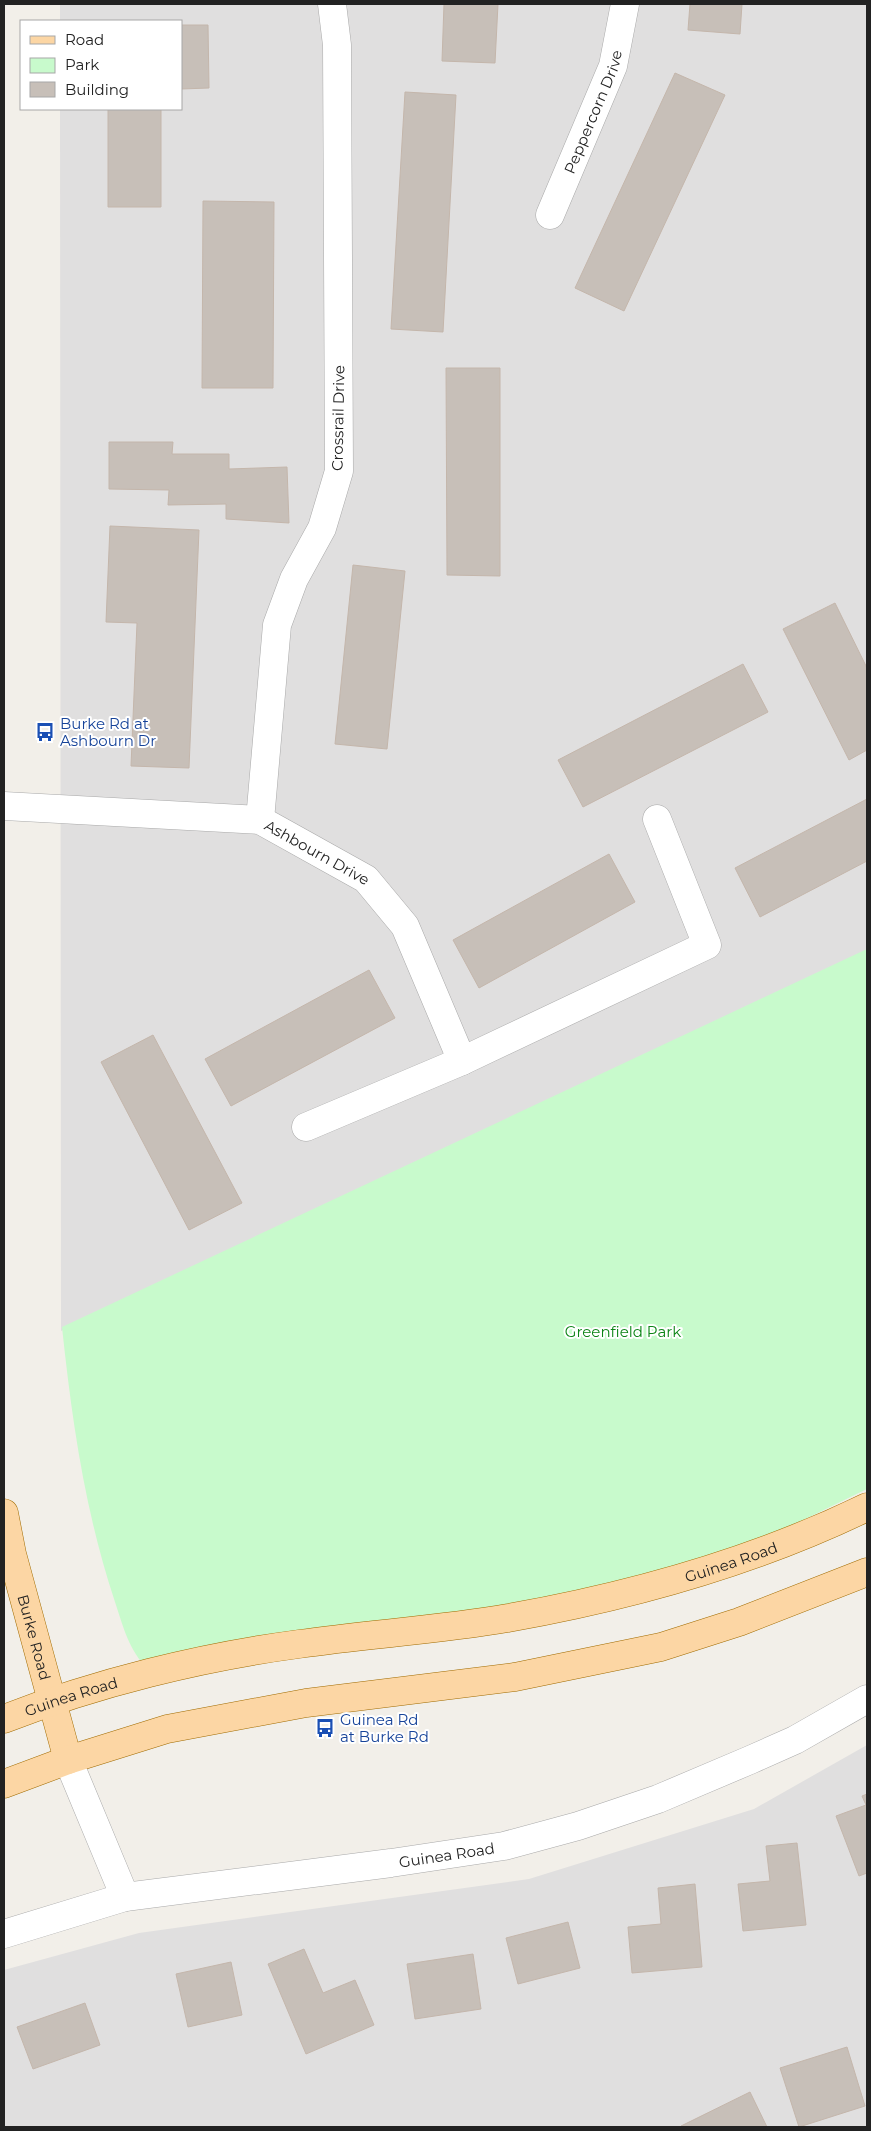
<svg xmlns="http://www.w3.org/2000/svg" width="871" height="2131" font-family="Montserrat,sans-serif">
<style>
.residential{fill:#e0dfdf}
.park{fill:#c8facc}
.building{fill:#c7bfb8;stroke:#c4b6ab}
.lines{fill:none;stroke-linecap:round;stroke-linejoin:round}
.minor-casing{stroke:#a9a9a9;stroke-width:29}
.major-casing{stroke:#a06b00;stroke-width:29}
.minor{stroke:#fff;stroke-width:28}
.major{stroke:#fcd6a4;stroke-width:28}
.labels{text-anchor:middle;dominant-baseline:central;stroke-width:4;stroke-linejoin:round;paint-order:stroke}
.street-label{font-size:15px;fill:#222;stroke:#fff}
.transit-label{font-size:15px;fill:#164399;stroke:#fff;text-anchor:start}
.park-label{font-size:15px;fill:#0c8416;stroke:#fff}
</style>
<rect width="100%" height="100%" fill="#f2efe9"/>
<path class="residential" d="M60,4H867V952L61,1331L60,109H181V21H60Z
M867,1745V2127H4V1970L139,1933L529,1879L754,1809Z"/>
<path class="park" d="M867,949V1489L795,1524L703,1560L566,1597L148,1669C129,1651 123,1626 115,1602C85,1512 72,1421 62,1327Z"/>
<path class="building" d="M444,4H498L495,63L442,61Z
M690,4H742L740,34L688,30Z
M181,25H208L209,88L181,89Z
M675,73L725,95L624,311L575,288Z
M405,92L456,95L443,332L391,329Z
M108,109H161V207H108Z
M203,201L274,202L273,388H202Z
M446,368H500V576L447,575Z
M109,442H173L172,454H229V469L287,467L289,523L226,519V504L168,505L169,490L109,489Z
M110,526L199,530L189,768L131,766L137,623L106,622Z
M353,565L405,571L387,749L335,744Z
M835,603L867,668V750L849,760L783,629Z
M743,664L768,712L583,807L558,760Z
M867,799V861L760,917L735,868Z
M609,854L635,902L479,988L453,940Z
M369,970L395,1018L231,1106L205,1059Z
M153,1035L242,1203L189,1230L101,1062Z
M867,1794V1873L859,1876L836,1816L866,1805L862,1796Z
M797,1843L806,1925L743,1931L738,1884L770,1881L766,1846Z
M695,1884L702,1967L632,1973L628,1927L661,1924L658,1888Z
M568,1922L580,1968L518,1984L506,1938Z
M304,1949L323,1993L355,1980L374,2025L306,2054L268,1964Z
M473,1954L481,2009L415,2019L407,1964Z
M231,1962L242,2015L188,2027L176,1974Z
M85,2003L100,2045L33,2069L17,2027Z
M847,2047L865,2106L799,2127L780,2068Z
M750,2092L767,2127H682L681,2126Z"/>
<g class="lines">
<g class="minor-casing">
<g id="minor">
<path id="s1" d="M550,215L613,66L625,4"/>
<path id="s2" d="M4,806L260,820L366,879L405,926L462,1061"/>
<path d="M260,820L277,625L294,579L322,528L339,471L337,45L332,4"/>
<path d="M306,1127L462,1061L707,945L657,819"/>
<path d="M68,1760L125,1897"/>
<path id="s3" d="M4,1934L125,1897L391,1863L504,1846L578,1826L658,1799L750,1760L795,1740L867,1699"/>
</g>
</g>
<g class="major-casing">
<g id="major">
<path id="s4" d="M4,1513L12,1554L68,1760"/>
<path id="s5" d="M4,1719C96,1683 201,1657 299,1644C368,1634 439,1630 508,1618C632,1596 754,1562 867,1507"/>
<path d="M4,1784L68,1760L167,1729L306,1703L515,1677L661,1647L739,1622L867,1572"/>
</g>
</g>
<use href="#minor" class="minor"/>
<use href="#major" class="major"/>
</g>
<defs>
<g id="bus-bare" transform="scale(1.5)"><path d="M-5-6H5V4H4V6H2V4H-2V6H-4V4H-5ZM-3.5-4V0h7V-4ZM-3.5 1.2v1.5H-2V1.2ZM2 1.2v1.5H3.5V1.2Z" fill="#1a4fb4" stroke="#fff" stroke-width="2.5" paint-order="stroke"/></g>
</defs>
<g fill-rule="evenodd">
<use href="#bus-bare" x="45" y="732"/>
<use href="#bus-bare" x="325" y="1728"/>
</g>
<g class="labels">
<g class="street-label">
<text stroke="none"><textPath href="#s1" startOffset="112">Peppercorn Drive</textPath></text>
<text transform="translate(338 418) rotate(-89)">Crossrail Drive</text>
<text stroke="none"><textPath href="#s2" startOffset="322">Ashbourn Drive</textPath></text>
<text stroke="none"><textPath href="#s5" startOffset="746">Guinea Road</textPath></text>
<text stroke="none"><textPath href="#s4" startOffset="128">Burke Road</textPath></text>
<text stroke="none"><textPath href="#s5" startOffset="71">Guinea Road</textPath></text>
<text stroke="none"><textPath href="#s3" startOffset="451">Guinea Road</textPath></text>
</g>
<g class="transit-label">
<text x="60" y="723">Burke Rd at<tspan x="60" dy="17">Ashbourn Dr</tspan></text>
<text x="340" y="1719">Guinea Rd<tspan x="340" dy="17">at Burke Rd</tspan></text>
</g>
<g class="park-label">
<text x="623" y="1331">Greenfield Park</text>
</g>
</g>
<rect width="871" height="2131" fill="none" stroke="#222222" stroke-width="10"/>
<rect x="20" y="20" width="162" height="90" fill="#ffffff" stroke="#a7a7a7"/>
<rect x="30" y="36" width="25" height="8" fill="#fcd6a4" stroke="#a7a7a7"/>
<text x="65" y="45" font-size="15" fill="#222222">Road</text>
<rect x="30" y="58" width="25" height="15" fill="#c8facc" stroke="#a7a7a7"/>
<text x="65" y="70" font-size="15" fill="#222222">Park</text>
<rect x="30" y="82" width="25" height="15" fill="#c7bfb8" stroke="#a7a7a7"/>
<text x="65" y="95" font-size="15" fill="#222222">Building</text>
</svg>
